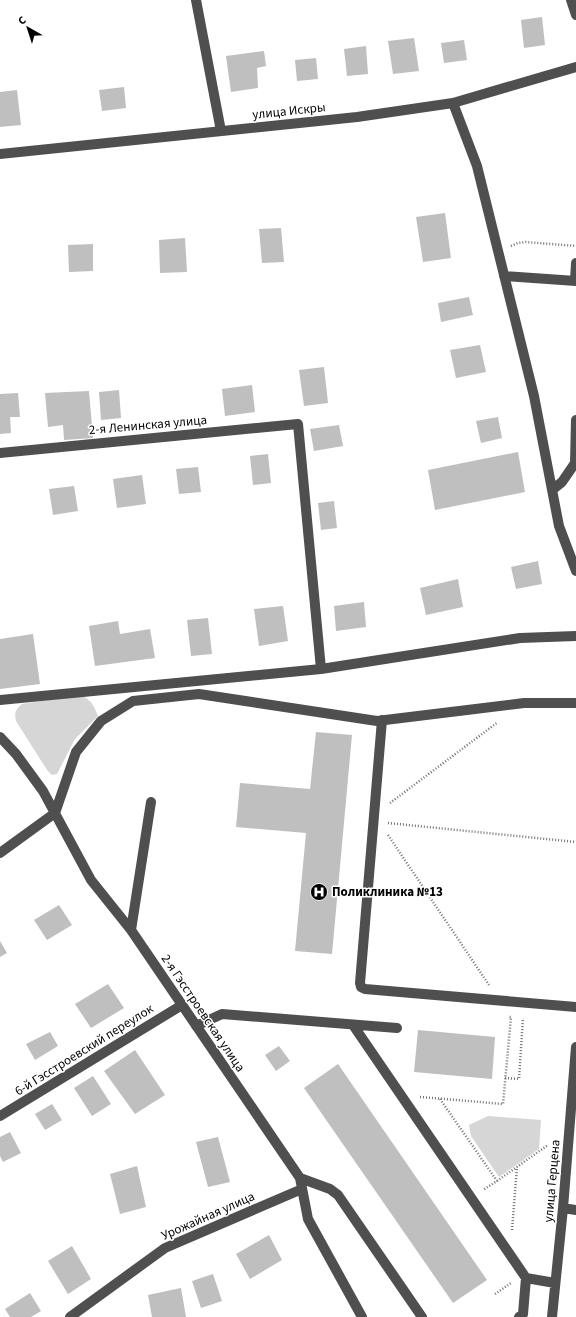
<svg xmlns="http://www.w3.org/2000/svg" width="576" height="1317" font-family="'Source Sans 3',sans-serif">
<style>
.green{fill:#d6d6d6}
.building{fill:#bfbfbf}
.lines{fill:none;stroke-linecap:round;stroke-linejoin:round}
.path{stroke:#717171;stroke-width:2.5;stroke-dasharray:1 2;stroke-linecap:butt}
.minor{stroke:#4f4f4f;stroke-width:10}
.labels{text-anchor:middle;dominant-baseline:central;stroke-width:3;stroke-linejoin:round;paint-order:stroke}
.street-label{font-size:13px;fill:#000;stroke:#fff}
.poi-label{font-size:13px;font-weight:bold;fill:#000;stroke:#fff;text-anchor:start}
</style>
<rect width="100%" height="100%" fill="#fff"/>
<path class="green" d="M80,695C91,699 94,706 98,716L75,739L57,774L52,775L47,770L16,721C14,712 16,709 22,704Z
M488,1116L541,1120L539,1149L499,1177L471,1136L469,1125Z"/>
<path class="building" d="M542,17L545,45L524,48L521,20Z
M414,38L419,71L393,74L388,41Z
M464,40L467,60L444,63L441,43Z
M366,46L368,74L347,76L344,49Z
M264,51L266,66L257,68L258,88L231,92L226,56Z
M316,58L318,79L297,81L295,60Z
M124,87L126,108L102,111L99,90Z
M17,90L21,125L0,127V92Z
M445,213L451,258L423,262L416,217Z
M281,228L284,262L262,263L259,229Z
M185,238L187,272L160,273L159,240Z
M93,244V271L69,272L68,245Z
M469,297L473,315L441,322L438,303Z
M480,345L486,372L456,378L450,350Z
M324,367L328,403L304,406L299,370Z
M252,385L255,412L225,416L222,389Z
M119,390L121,418L101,420L99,392Z
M89,391L93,438L64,440L63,425L48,427L45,393Z
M18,393L20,417H10L11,433L0,434V394Z
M498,417L502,438L481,443L476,421Z
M339,425L343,446L314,451L310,429Z
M518,452L525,492L435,510L428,470Z
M268,454L271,483L253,485L250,456Z
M198,467L201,492L179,494L176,469Z
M142,475L146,504L117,508L113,479Z
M74,486L78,511L53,515L49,489Z
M334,501L337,528L321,530L318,503Z
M538,561L542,584L516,589L511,567Z
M458,579L463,607L426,615L420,588Z
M364,602L366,627L336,631L334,606Z
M283,606L288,641L259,646L254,609Z
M208,618L212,654L191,656L187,620Z
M118,621L120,634L150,629L155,658L95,666L89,626Z
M33,634L40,684L0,689V639Z
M316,732L352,735L332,954L295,951L306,833L236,827L240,783L310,789Z
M59,905L72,925L47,940L34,920Z
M0,941L7,953L0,957Z
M108,984L124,1008L91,1028L75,1004Z
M418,1030L495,1037L492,1079L414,1072Z
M50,1032L58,1046L35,1060L26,1044Z
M279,1046L290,1061L276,1071L265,1055Z
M135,1050L165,1095L135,1114L104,1071Z
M338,1064L487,1280L453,1303L304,1088Z
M93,1076L111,1104L92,1116L74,1088Z
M52,1104L62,1120L45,1130L35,1114Z
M10,1132L21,1153L3,1162L0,1156V1137Z
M218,1137L230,1182L208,1187L196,1142Z
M137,1166L146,1207L120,1214L110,1174Z
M269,1235L282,1260L250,1279L236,1254Z
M72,1246L91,1279L68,1294L48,1261Z
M213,1274L222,1301L201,1308L192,1281Z
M181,1288L186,1317H152L148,1295Z
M30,1293L41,1311L31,1317H10L5,1309Z"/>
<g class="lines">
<path class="path" d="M511,246L518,243L526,242L576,246
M390,803L498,722
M388,823L576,842
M388,835L489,985
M505,1078L519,1079L523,1018
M420,1097L503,1104L511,1017H509
M440,1099L497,1181L483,1190
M497,1181L548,1145
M512,1230L517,1167
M495,1294L511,1283"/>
<path class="minor" d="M196,0L221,131
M571,0L576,15
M453,103L477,166L534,396L559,526L576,571
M0,154L357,117L453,103L576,67
M504,276L576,281
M575,281L576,263
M0,453L298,424L321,669
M552,490L562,482L575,463L576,420
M0,700L321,669L520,638L576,636
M382,720L360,983L361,987L365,989L576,1007
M0,737L16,754L43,791L91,880L131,930L300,1178L308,1219L362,1317
M0,853L55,813L76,752L101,721L133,701L199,694L377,721L524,703H576
M131,930L151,802
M353,1025L526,1278L555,1283
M196,1026L222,1014L397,1028
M0,1116L182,1005
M300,1178L330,1189L338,1195L422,1317
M563,1208L576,1210
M70,1317L165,1248L302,1189
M519,1317L523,1314L526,1278
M552,1317L563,1208L576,1047"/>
</g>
<defs>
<g id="hospital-disc" transform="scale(0.9)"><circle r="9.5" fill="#000" stroke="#fff"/><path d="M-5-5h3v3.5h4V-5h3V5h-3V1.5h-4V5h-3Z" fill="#fff"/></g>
</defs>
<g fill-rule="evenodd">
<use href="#hospital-disc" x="319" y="892"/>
</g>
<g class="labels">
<g class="street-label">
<text transform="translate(289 111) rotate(-6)">улица Искры</text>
<text transform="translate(148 425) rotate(-5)">2-я Ленинская улица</text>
<text transform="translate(203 1013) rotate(56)">2-я Гэсстроевская улица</text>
<text transform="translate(84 1050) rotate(-32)">6-й Гэсстроевский переулок</text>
<text transform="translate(552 1181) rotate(-85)">улица Герцена</text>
<text transform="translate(208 1216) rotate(-24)">Урожайная улица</text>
</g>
<g class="poi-label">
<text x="332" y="892">Поликлиника №13</text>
</g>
</g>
<g transform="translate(28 28) rotate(321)" stroke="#ffffff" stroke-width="3" paint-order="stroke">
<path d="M0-3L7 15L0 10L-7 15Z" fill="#000000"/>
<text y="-6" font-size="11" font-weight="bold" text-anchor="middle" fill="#000000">С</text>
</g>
</svg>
